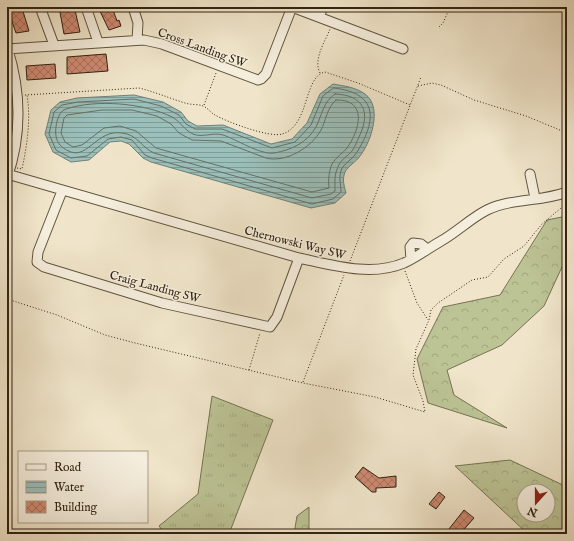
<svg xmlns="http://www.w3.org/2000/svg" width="574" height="541" font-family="'IM FELL English',serif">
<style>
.grass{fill:url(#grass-tufts);stroke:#767352}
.forest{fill:url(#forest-crowns);stroke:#767352;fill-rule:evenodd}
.water{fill:url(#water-rules);stroke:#718176}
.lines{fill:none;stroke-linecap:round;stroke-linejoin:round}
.shore{stroke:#667165;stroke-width:1}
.building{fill:url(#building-cross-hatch);stroke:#312310}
.minor-casing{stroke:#61543e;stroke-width:11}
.path{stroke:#312310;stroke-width:1;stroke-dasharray:1 2;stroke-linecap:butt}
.minor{stroke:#f5eedd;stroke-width:9}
.labels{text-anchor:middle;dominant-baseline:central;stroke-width:3;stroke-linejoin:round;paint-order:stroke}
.street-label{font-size:12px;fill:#312310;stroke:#f5eedd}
</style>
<defs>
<pattern id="grass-tufts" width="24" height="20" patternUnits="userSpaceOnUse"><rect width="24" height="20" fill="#bcc395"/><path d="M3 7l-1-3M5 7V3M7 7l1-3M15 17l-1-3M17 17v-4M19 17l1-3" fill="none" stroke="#a2a77f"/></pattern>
<pattern id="forest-crowns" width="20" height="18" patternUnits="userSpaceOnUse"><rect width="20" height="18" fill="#bcc395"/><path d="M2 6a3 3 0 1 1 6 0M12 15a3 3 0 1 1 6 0" fill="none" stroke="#a2a77f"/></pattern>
<pattern id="water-rules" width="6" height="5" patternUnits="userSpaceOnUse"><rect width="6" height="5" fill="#9bbfba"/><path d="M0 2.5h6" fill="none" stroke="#7f9b96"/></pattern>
<pattern id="building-cross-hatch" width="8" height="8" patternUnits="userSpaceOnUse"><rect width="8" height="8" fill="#ce8971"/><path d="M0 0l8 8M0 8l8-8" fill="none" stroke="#a8705b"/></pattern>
</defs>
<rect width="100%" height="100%" fill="#f0e5ca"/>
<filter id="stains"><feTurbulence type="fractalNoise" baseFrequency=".005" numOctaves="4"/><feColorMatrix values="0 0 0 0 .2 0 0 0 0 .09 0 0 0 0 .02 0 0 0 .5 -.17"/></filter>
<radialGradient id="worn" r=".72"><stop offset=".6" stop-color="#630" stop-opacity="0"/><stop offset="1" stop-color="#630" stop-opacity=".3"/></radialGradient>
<path class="grass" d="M212,396L273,420L229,534H165L159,526L198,494Z"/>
<path class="forest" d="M567,216V256L544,306L502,345L447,370L454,395L507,428L428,403L417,359L443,307L500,295L547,220Z
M510,460L567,487V534H528L455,466ZM524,491H548V515H524Z
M309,507V534H294L297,516Z"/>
<path class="water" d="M333,84C344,86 355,87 365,94C383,107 371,142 360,156C356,162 348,166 345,172C342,180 344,185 346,193L335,203L311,208L151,162L143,158L129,144L121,141L110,142L89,160L71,162L53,152L45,134L51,110L60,102L77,98L134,95L163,102L181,112L188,121L197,126L223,125L271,144L292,139L307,123L320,94Z"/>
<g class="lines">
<path class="shore" d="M334,88C378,93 377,120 357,152C354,158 346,162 342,168C338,177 341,184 341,192L333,199L312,204L152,158L145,155L132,140L121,137L108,139L87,156L71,158L56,150L49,134L54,112L62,105L78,102L134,99L161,106L179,115L186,124L195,129H222L272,148L295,142L311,125L323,96Z
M335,94C364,95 371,112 359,137C357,141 355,147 352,151C348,156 340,160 338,167C334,175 335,182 335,191L331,194L312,198L154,153C142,148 137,134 122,133C98,129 88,158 71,152C55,146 54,135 57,121C59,116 60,111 66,109C96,99 144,103 172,117C180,121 184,130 193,134C202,138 213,132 223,135C236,139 260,155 274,153C291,150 307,143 316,127C322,115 323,102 335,94Z
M336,100C368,99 360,130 347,148C343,153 336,157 332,164C329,171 328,180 329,188L312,192L156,148L136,131L120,126L104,128L82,145L73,147L65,142L61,133L64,118L67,115L102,110H132L157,116L171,124L179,133L192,140L221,141L266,158C286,163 311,148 321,130C326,121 327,107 336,100Z"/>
</g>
<path class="building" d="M7,7L22,8L29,31L16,33Z
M59,7H72V10H75L80,32L64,34Z
M98,7H112L117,21L119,20L121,26L109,30Z
M106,54L108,71L67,74V57Z
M55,64L56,78L27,80L26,66Z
M363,467L379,478L396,476V487L376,488V492H372L355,477Z
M439,492L445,497L436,509L429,504Z
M464,510L474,518L460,534H445Z"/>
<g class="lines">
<g class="minor-casing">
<path id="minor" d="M40,7L54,45
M86,7L98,42
M133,7L138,23L137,40
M292,7L403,49
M319,17L323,7
M7,47C21,90 22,135 7,178
M7,49L144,40L162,44L258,80L261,79L266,74L292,7
M7,174L299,258C332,265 371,277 404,263C417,257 429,248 441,241C457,232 471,218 487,210C512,198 541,202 567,192
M530,174L535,198
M62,191L38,252L37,262L44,267L162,303L270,327L277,317L299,258
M411,259L410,247L413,243L421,244L427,249"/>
</g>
<path class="path" d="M439,27L443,23L450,7
M320,73C313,59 325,42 330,29
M418,86L432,83L441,85L474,100L526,116L567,133
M25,95L139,88C155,92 169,98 185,103C191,105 198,104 203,106C208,108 211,113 215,115C227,122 270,138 282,134C310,126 303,77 325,72L358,83L410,105
M204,105L216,73
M17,168L22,169C27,146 31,119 27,95
M350,261L421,77
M405,271L417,303L428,320
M7,299L57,315L105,335L135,343L303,383L375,397L425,412L423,401L413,375L416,349L429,320L431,310L438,303L472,280L488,277L504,259L524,246L542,224L567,203
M249,370L260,333
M303,382L344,275"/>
<use href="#minor" class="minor"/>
</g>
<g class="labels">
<g class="street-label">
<text transform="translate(202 48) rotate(20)">Cross Landing SW</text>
<text transform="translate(295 243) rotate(14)">Chernowski Way SW</text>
<text transform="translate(155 287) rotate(15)">Craig Landing SW</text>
</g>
</g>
<rect width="574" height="541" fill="none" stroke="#f0e5ca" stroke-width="24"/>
<rect x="8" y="8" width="558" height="525" fill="none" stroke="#312310" stroke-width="2"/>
<rect x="12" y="12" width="550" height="517" fill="none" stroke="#312310"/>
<rect x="18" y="451" width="130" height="72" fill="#f5eedd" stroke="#a79d8b"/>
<rect x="26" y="464" width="20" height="6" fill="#f5eedd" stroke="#a79d8b"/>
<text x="54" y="471" font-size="12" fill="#312310">Road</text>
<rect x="26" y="481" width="20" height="12" fill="url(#water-rules)" stroke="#a79d8b"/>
<text x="54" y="491" font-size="12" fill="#312310">Water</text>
<rect x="26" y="501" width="20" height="12" fill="url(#building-cross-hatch)" stroke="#a79d8b"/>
<text x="54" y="511" font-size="12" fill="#312310">Building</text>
<g transform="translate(536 503) rotate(201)"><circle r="19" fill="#f5eedd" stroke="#a79d8b"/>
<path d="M0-3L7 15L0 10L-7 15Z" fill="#8f2418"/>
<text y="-6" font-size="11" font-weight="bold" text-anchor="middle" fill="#312310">N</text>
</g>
<rect width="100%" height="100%" filter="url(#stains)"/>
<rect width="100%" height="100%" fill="url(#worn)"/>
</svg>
